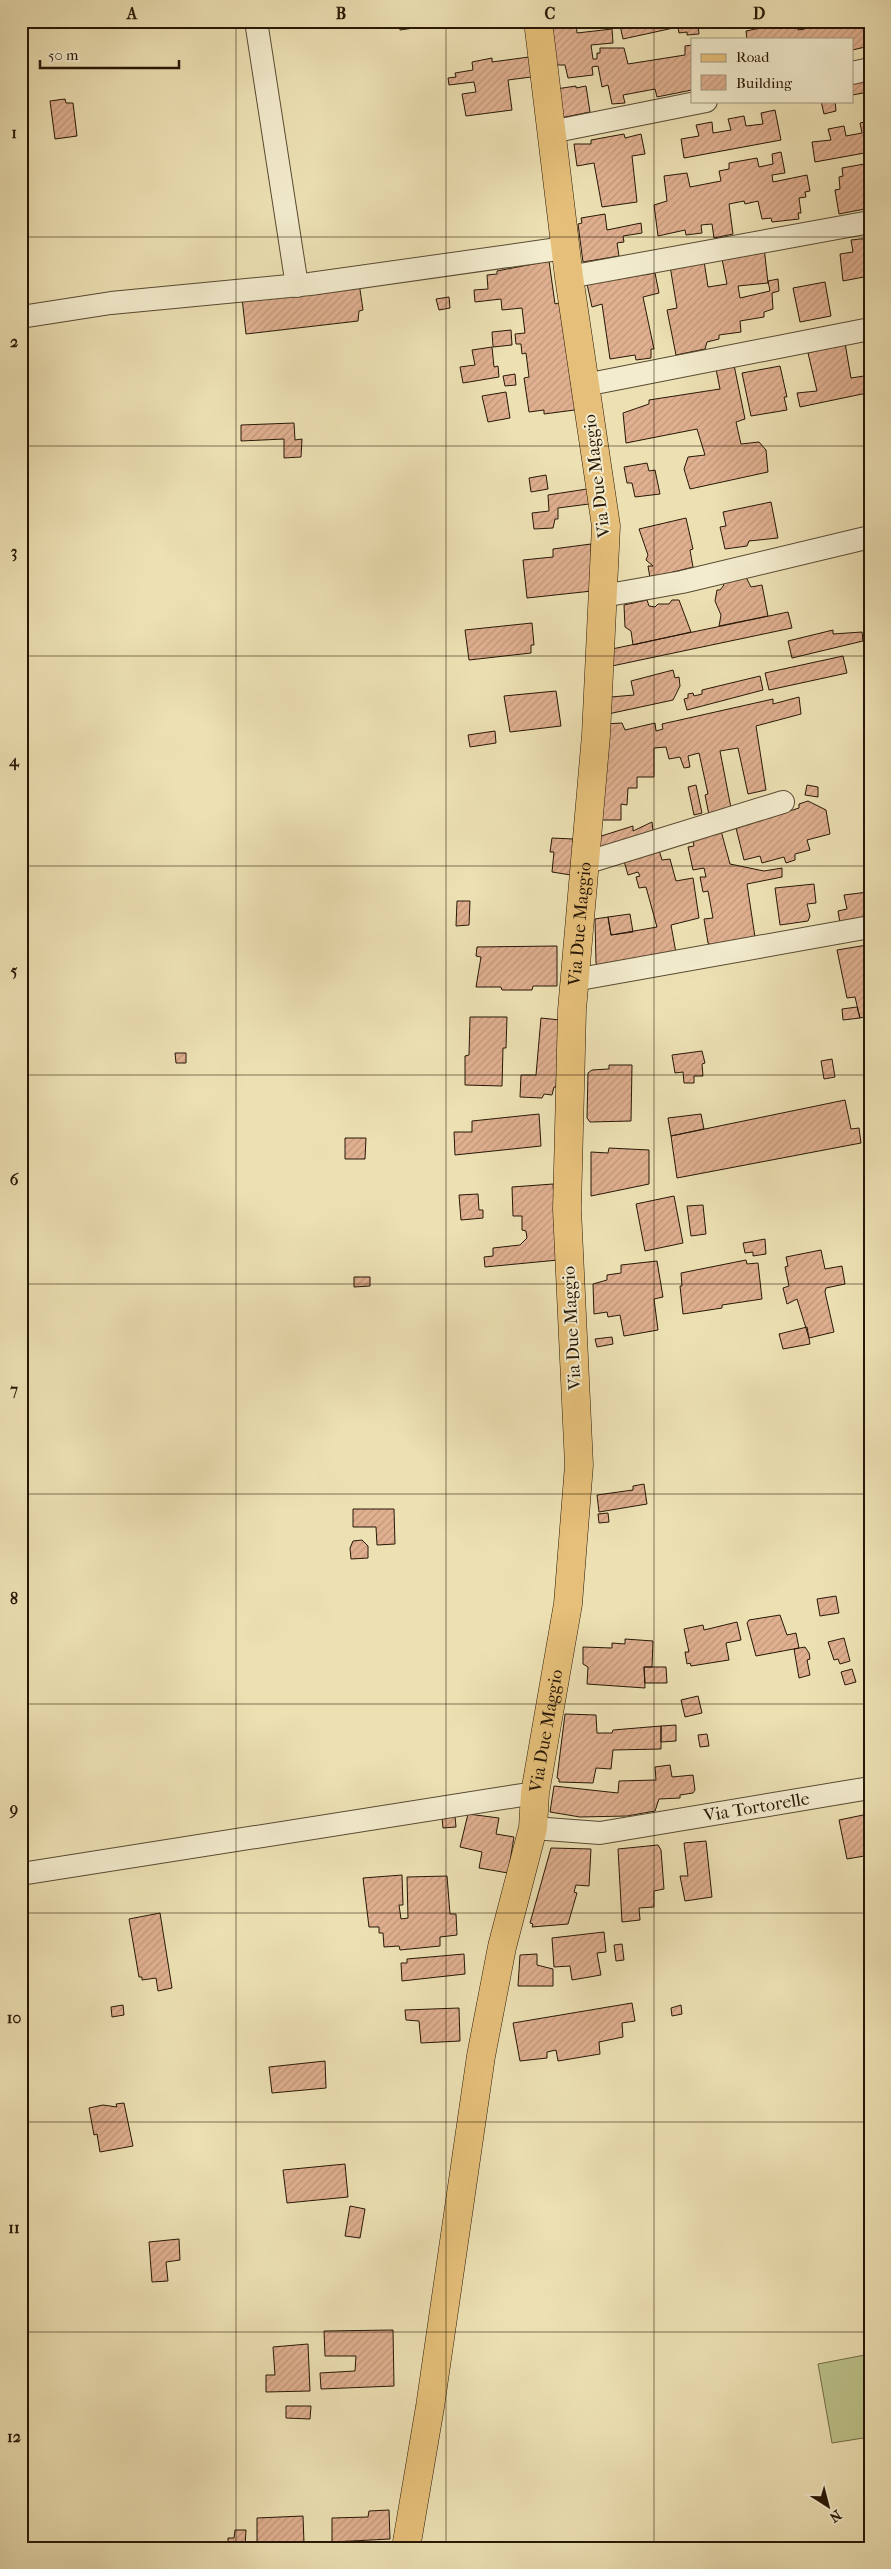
<svg xmlns="http://www.w3.org/2000/svg" width="891" height="2569" font-family="'IM FELL French Canon',serif">
<style>
.garden{fill:#bcc28a;stroke:#726c48}
.building{fill:url(#building-hatch);stroke:#271706}
.lines{fill:none;stroke-linecap:round;stroke-linejoin:round}
.minor-casing{stroke:#584a32;stroke-width:24}
.major-casing{stroke:#271706;stroke-width:29}
.minor{stroke:#f3ecce;stroke-width:22}
.major{stroke:#e6c07a;stroke-width:28}
.grid{fill:none;stroke:#271706;stroke-width:1;stroke-opacity:0.55}
.labels{text-anchor:middle;dominant-baseline:central;stroke-width:4;stroke-linejoin:round;paint-order:stroke}
.street-label{font-size:18px;fill:#271706;stroke:#f3ecce}
.neatline{fill:none;stroke:#271706;stroke-width:2}
.grid-label{font-size:16px;text-anchor:middle;font-weight:bold;fill:#271706}
</style>
<defs>
<pattern id="building-hatch" width="6" height="6" patternUnits="userSpaceOnUse" patternTransform="scale(1.25)"><rect width="6" height="6" fill="#e0b090"/><path d="M-1 1l2-2M0 6l6-6M5 7l2-2" fill="none" stroke="#c0977b"/></pattern>
</defs>
<rect width="100%" height="100%" fill="#ede1b4"/>
<filter id="stains"><feTurbulence type="fractalNoise" baseFrequency=".004" numOctaves="4"/><feColorMatrix values="0 0 0 0 .2 0 0 0 0 .09 0 0 0 0 .02 0 0 0 .5 -.17"/></filter>
<radialGradient id="worn" r=".72"><stop offset=".6" stop-color="#630" stop-opacity="0"/><stop offset="1" stop-color="#630" stop-opacity=".3"/></radialGradient>
<path class="garden" d="M870,2354V2437L832,2443L818,2364Z"/>
<path class="building" d="M399,21H462L400,30Z
M549,21H578L576,22L577,33L612,29L613,43L591,45L593,59H597V53H600V48H624L628,64L685,55V46L692,45V90L657,97L655,89L623,95L625,103L612,104L608,85L602,87L598,66L592,67L593,75L568,78L565,65H555Z
M619,21H708V23L698,25L699,34L687,35V32L679,33L678,27L623,39Z
M781,21H797L798,30L805,29L803,21H870V46L852,50V39H747L746,31L780,24Z
M529,57L531,77L508,80L512,110L466,116L462,94L476,92L474,82L449,85L448,78L456,77L455,73L473,70L472,62L492,58V62Z
M870,79V96L869,92L852,95V82Z
M576,86V88L586,86L590,112L560,118L556,89Z
M65,99L66,103H73L77,136L55,139L50,101Z
M821,101H835L836,111L824,114Z
M775,110L781,140L684,158L681,139L699,136L696,125L712,122L713,133L731,130L728,119L744,116L746,126L763,124L761,113Z
M870,121V152L815,162L812,142L831,140L828,129L844,126L846,136L862,133L860,123Z
M624,134L625,138L641,134L645,154L632,156L637,202L602,207L594,163L577,166L574,144H591V140Z
M781,152L785,173L772,175L773,182L807,175L810,191L805,192L806,197L799,198L801,213H798L799,219L772,222L771,218L762,219L758,201L745,204L744,201L729,204L733,234L714,238L712,224L701,225L702,233L686,235L685,230L658,236L654,205L667,201L664,176L687,173L690,187L721,181L719,171L729,169V163L757,158L759,167L773,164L772,154Z
M870,163V208L839,214L835,190L840,189L839,177L843,176L842,168Z
M605,214L607,230L641,223L642,233L623,236L624,242L617,243L619,256L583,262L578,224L582,223L581,218Z
M870,238L869,276L843,281L840,254L853,252L851,240Z
M764,247L768,283L738,286L740,298L770,291L768,281L778,279L779,291L772,293L773,309L764,312V317L740,321L741,332L719,335V339L707,342L705,349L676,355L667,310L677,308L670,266L704,261L708,287L727,284L722,259Z
M549,261L555,304L562,302L582,409L544,414V410L529,412L524,378L529,377L526,353L522,354L521,344H516L515,334L525,333L522,308L502,310L501,299L475,302L474,290L488,289L487,275L497,274V271Z
M655,273L659,293L643,297L654,349H651V358L636,360L635,355L610,359L602,304L592,307L587,284Z
M825,282L831,316L800,322L793,288Z
M359,283L363,310L359,311L358,321L246,334L242,298Z
M449,297L450,308L439,310L436,299Z
M511,330L512,345L493,347L492,332Z
M866,341H870V369L864,345Z
M845,343L851,378L864,376L867,393L800,407L797,393L817,391L808,353Z
M492,347L494,367L498,366L499,377L463,383L460,367L475,365L472,350Z
M734,365L745,419L736,422L741,444L759,442L766,450L768,472L690,489L684,469L688,457L705,455L697,429L626,443L623,413L649,404V400L720,389L716,369Z
M780,366L787,397H784L787,410L751,416L742,373Z
M515,374L516,385L505,386L503,376Z
M506,392L510,418L488,422L482,396Z
M294,423L295,440L302,439L301,457L284,458V439L241,441V425Z
M647,463L649,471L655,470L660,494L635,497L632,483H627L624,467Z
M546,475L548,489L531,492L529,478Z
M587,489L589,504L558,508V519H555L553,528L534,529L532,513L549,511L548,495Z
M771,502L778,538L749,541L747,546L725,549L720,527L726,526L723,512Z
M686,518L693,549L690,550L693,567L650,578L648,566H653L646,560L648,555L639,529Z
M591,544L592,591L527,598L523,560L553,557V549Z
M746,577L751,587L762,585L768,616L719,626L721,615L715,601L717,590H720L724,585L722,583Z
M647,600L649,606L655,607L658,604H669L672,600H679L691,632L633,645L631,631L625,627L624,605Z
M788,612L792,628L612,666V649Z
M532,623L534,645H531V653L469,660L465,630Z
M833,630V634L862,632L863,641L792,658L788,641Z
M843,656L847,673L769,690L765,673Z
M673,670L675,678L679,677L680,686L673,700L608,714L611,697L634,695L631,681Z
M760,676L763,690L687,710L684,699L688,698V694L693,693L694,696L702,694V690Z
M556,691L561,726L510,732L504,696Z
M799,697L801,714L756,726L766,790L748,794L738,748L720,751L731,808L709,815L705,795L708,794L699,753L688,756L690,767L684,768L680,757L669,759L666,747L654,748V777H637V788H628L627,805L621,804V820H602L605,724L622,723L625,730L655,723L656,731L663,729L662,724L773,699V704Z
M495,731L496,743L470,747L468,735Z
M696,785L702,813L694,815L688,787Z
M807,785L818,787V797L805,795Z
M808,801L826,810L830,834L807,840L810,850L795,854V860L786,863L784,857L762,863L760,856L744,860L736,828L799,808V804Z
M652,822L653,831L594,849L595,838L633,826V831Z
M720,827L730,864L764,871L782,868V877L747,884L755,937L711,945L708,943L704,919L713,918L708,891L703,892L700,877H706L704,868L693,870L688,847L694,846L691,833Z
M552,838L573,839L572,842L575,843L571,875L552,872L554,852H550Z
M659,850L662,860L670,859L676,881L693,878L699,918L671,925L676,953L598,966L596,963L595,919L608,917L611,935L657,927L646,887L639,888L636,877L640,876L638,872L628,875L624,861Z
M814,884L816,903L807,904L810,916L808,921L780,925L775,888Z
M868,892L870,924L841,929L838,911L847,909L844,895Z
M457,901H470L469,925L456,926Z
M630,914L633,932L611,935L608,917Z
M867,945L870,957V1016L860,1018L855,997L847,998L837,950Z
M557,946V986H533L532,990H502L501,987H476L481,957L476,956L477,947Z
M857,1007L860,1018L843,1020L842,1009Z
M470,1017H507L506,1048H503L502,1086L465,1085V1056L469,1055Z
M541,1018L560,1020L556,1087H554L552,1095L544,1094L542,1098L520,1097L521,1075H536Z
M702,1051L705,1063L702,1064L703,1076H694V1083H684L683,1072L675,1073L672,1055Z
M175,1053H186V1063H176Z
M832,1059L835,1077L824,1079L821,1061Z
M609,1065H632L631,1121L590,1122L587,1118L588,1073L592,1070L609,1069Z
M845,1100L851,1129L859,1128L861,1143L677,1178L671,1136Z
M539,1114L541,1146L455,1155L454,1132H472V1121Z
M701,1114L704,1129L671,1136L668,1118Z
M345,1138H366L365,1159H345Z
M609,1148L649,1150V1184L591,1196V1152L608,1153Z
M553,1184L558,1260L485,1267L484,1257L493,1256V1248L520,1245L527,1238L526,1231L522,1230V1216H513L512,1187Z
M478,1194L479,1210H483V1218L461,1220L459,1195Z
M674,1196L683,1243L645,1251L636,1204Z
M703,1205L706,1234L691,1236L687,1206Z
M765,1239L766,1254L753,1256V1252L745,1253L743,1243Z
M821,1250L825,1269L842,1266L845,1284L826,1288L825,1292L834,1332L809,1338L797,1299L787,1304L783,1288L789,1286L785,1267L788,1266L786,1257Z
M746,1260L747,1264L758,1263L762,1299L722,1305V1308L683,1314L680,1286H682L681,1273Z
M657,1261L663,1297L654,1299L658,1330L624,1336L620,1315L608,1317L607,1312L594,1314L593,1284L607,1280V1275L621,1273V1265Z
M354,1277H370V1286L354,1287Z
M807,1327L810,1344L783,1349L779,1334Z
M612,1337L613,1344L597,1347L595,1339Z
M644,1484L647,1504L599,1512L597,1495L633,1490V1486Z
M353,1509H394L395,1544L377,1545L376,1527H353Z
M608,1513L609,1522L599,1523L598,1514Z
M362,1540L368,1546V1558L351,1559L350,1548L353,1541Z
M836,1596L839,1613L820,1616L817,1599Z
M780,1615L787,1635L796,1633L799,1648L756,1656L747,1623L749,1620Z
M737,1622L741,1640L726,1643L729,1660L691,1666L690,1663L687,1664L685,1652H689L684,1629L703,1625L704,1630Z
M844,1638L850,1661L840,1664L838,1659L834,1660L828,1642Z
M625,1639L653,1641L652,1667H644L645,1688L587,1684L588,1667L583,1664V1647L612,1648V1643L625,1644Z
M805,1647L809,1653L810,1659L807,1660L810,1675L799,1678L794,1649Z
M644,1667H666L667,1683H645Z
M852,1669L856,1682L845,1685L841,1672Z
M698,1696L702,1713L685,1717L681,1700Z
M565,1714L596,1715L597,1733H612L613,1730L661,1726V1749L613,1750L611,1769L596,1768L593,1783L559,1782V1779L557,1778Z
M676,1725V1741L661,1742V1726Z
M707,1734L709,1746L700,1747L698,1735Z
M670,1765L672,1777L693,1775L695,1790L693,1793L680,1795V1798L659,1799L655,1811L627,1816L580,1817L550,1812L554,1786L618,1793L619,1781L656,1780L655,1767Z
M468,1814L499,1818L496,1834L514,1837L508,1873L479,1868L482,1852L460,1847Z
M868,1814L870,1855L847,1859L839,1820Z
M455,1816L456,1827L443,1828L442,1818Z
M706,1841L712,1897L685,1901L680,1876H688L684,1843Z
M658,1845L661,1850L664,1889L654,1891V1907L639,1908L640,1920L622,1922L618,1849Z
M551,1848L591,1849L589,1886L576,1885L574,1892L577,1893L568,1924L532,1927L533,1924L530,1923Z
M402,1875L403,1905H399L401,1919L408,1918L407,1877L447,1876L450,1914H456L457,1935L440,1937V1946L400,1950L399,1946L384,1947L383,1933H379V1927H369L363,1878Z
M160,1913L172,1988L158,1991L156,1978L142,1980V1977H139L129,1919Z
M604,1932L606,1952L597,1953L601,1975L572,1980L570,1966L554,1967L552,1938Z
M622,1944L624,1960L616,1961L614,1945Z
M464,1954L465,1974L402,1981L401,1963H407V1959Z
M537,1954V1965L553,1969V1986H518L520,1955Z
M632,2003L635,2021L622,2023L623,2037L599,2042L600,2054L558,2061L556,2050L547,2052V2058L520,2061L513,2023Z
M123,2005L124,2015L112,2017L111,2007Z
M681,2005L682,2014L672,2016L671,2008Z
M459,2008L460,2041L421,2043L419,2021L406,2020L405,2010Z
M325,2061L326,2088L272,2093L269,2067Z
M124,2103L133,2146L100,2152L97,2134L94,2135L89,2108L103,2105L117,2107L116,2104Z
M345,2164L348,2197L287,2203L283,2170Z
M350,2206L365,2209L360,2238L345,2236Z
M179,2239L180,2260L166,2262L168,2281L152,2282L149,2242Z
M393,2330L394,2386L321,2389L320,2373L355,2371L356,2356H325L324,2331Z
M308,2344L310,2391L266,2392V2375H275L273,2347Z
M286,2406H311L310,2419L286,2418Z
M389,2510L390,2539L332,2542V2518L368,2517L369,2511Z
M303,2516L304,2543L257,2544V2518Z
M235,2530H246L245,2546L228,2547V2538H234Z"/>
<g class="lines">
<g class="minor-casing">
<g id="minor">
<path d="M256,21L297,286"/>
<path d="M852,73L870,69"/>
<path d="M551,132L706,101"/>
<path d="M569,277L870,222"/>
<path d="M21,317L111,303L310,284L565,248"/>
<path d="M585,385L870,329"/>
<path d="M603,596L682,582L870,537"/>
<path d="M585,863L783,802"/>
<path d="M574,980L870,927"/>
<path id="s1" d="M533,1828L600,1833L870,1788"/>
<path d="M21,1874L535,1793"/>
</g>
</g>
<g class="major-casing">
<g id="major">
<path id="s2" d="M406,2548L430,2407L481,2056L502,1947L533,1828L535,1793L568,1604L579,1465L567,1209L572,1010L596,735L606,526L569,277L538,21"/>
</g>
</g>
<use href="#minor" class="minor"/>
<use href="#major" class="major"/>
</g>
<path class="grid" d="M236,21V2548M446,21V2548M654,21V2548M21,237H870M21,446H870M21,656H870M21,866H870M21,1075H870M21,1284H870M21,1494H870M21,1704H870M21,1913H870M21,2122H870M21,2332H870"/>
<g class="labels">
<g class="street-label">
<text transform="translate(597 476) rotate(-97)">Via Due Maggio</text>
<text stroke="none"><textPath href="#s2" startOffset="1640">Via Due Maggio</textPath></text>
<text transform="translate(572 1328) rotate(-93)">Via Due Maggio</text>
<text stroke="none"><textPath href="#s2" startOffset="830">Via Due Maggio</textPath></text>
<text stroke="none"><textPath href="#s1" startOffset="226">Via Tortorelle</textPath></text>
</g>
</g>
<rect width="891" height="2569" fill="none" stroke="#ede1b4" stroke-width="55"/>
<rect x="691" y="38" width="162" height="65" fill="#f3ecce" stroke="#a1977e"/>
<rect x="701" y="54" width="25" height="8" fill="#e6c07a" stroke="#a1977e"/>
<text x="736" y="62" font-size="15" fill="#271706">Road</text>
<rect x="701" y="75" width="25" height="15" fill="url(#building-hatch)" stroke="#a1977e"/>
<text x="736" y="88" font-size="15" fill="#271706">Building</text>
<g transform="translate(828 2506) rotate(144)" stroke="#f3ecce" stroke-width="4" paint-order="stroke">
<path d="M0-4L9 19L0 12L-9 19Z" fill="#271706"/>
<text y="-8" font-size="14" font-weight="bold" text-anchor="middle" fill="#271706">N</text>
</g>
<path d="M40 60v8h139v-8" fill="none" stroke="#271706" stroke-width="2.5"/>
<text x="48" y="60" font-size="15" fill="#271706" stroke="#f3ecce" stroke-width="4" paint-order="stroke">50 m</text>
<rect x="28" y="28" width="836" height="2514" class="neatline"/>
<g class="grid-label">
<text x="132" y="19">A</text>
<text x="341" y="19">B</text>
<text x="550" y="19">C</text>
<text x="759" y="19">D</text>
<text x="14" y="138">1</text>
<text x="14" y="347">2</text>
<text x="14" y="557">3</text>
<text x="14" y="766">4</text>
<text x="14" y="976">5</text>
<text x="14" y="1185">6</text>
<text x="14" y="1395">7</text>
<text x="14" y="1604">8</text>
<text x="14" y="1814">9</text>
<text x="14" y="2023">10</text>
<text x="14" y="2233">11</text>
<text x="14" y="2442">12</text>
</g>
<rect width="100%" height="100%" filter="url(#stains)"/>
<rect width="100%" height="100%" fill="url(#worn)"/>
</svg>
